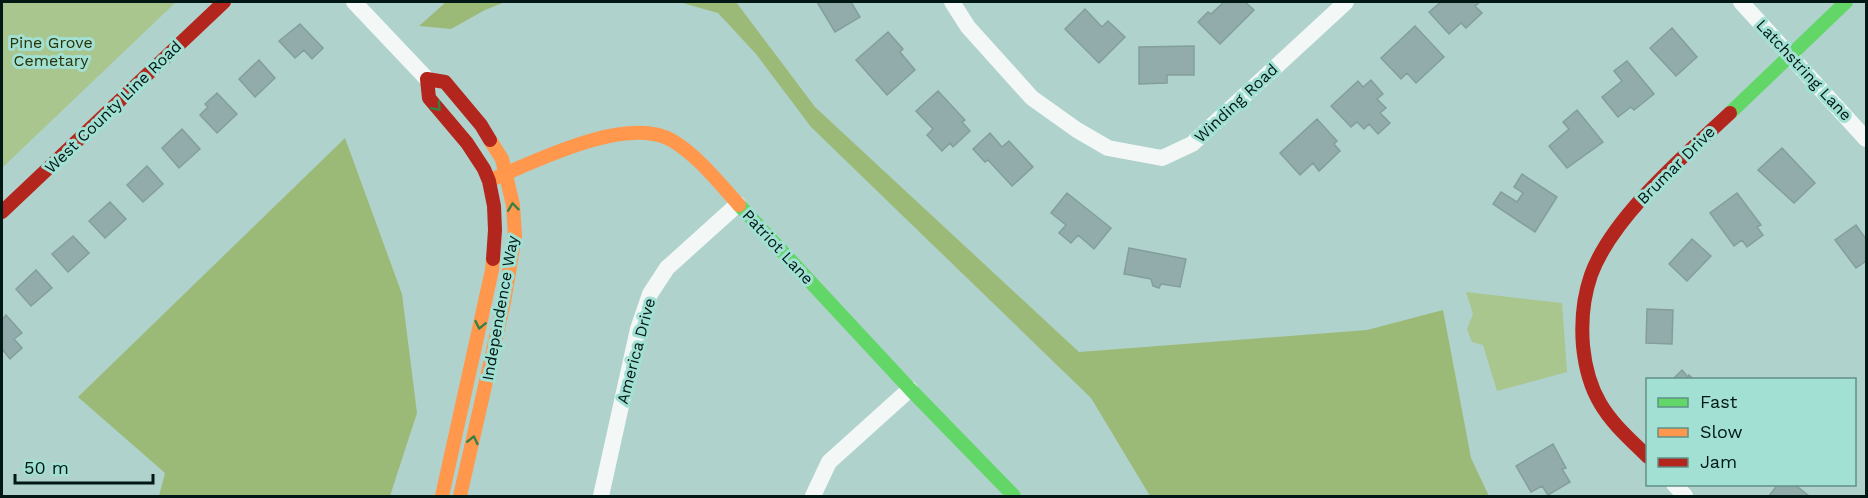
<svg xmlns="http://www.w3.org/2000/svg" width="1868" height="498" font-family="'Work Sans',sans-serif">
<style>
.green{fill:#a9c68e}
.forest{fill:#9cba77}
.building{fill:#91acaa;stroke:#839e9c;stroke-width:1.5}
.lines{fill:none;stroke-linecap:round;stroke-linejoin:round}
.street{stroke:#f3f8f7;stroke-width:16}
.fast{stroke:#63d668;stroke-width:14}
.slow{stroke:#ff974d;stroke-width:14}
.jam{stroke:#b3261e;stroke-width:14}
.oneway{stroke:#378043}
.labels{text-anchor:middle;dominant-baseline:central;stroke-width:6;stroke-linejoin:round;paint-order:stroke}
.park-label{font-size:16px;fill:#293304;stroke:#a2e0d4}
.street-label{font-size:16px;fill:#011815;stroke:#a2e0d4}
</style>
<rect width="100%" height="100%" fill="#b0d2cc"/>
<path class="green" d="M2,2H176L2,168Z
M1466,292L1562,303L1567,372L1497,391L1483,345L1472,342L1467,329L1473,314Z"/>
<path class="forest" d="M446,2H505L485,10L451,29L419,26Z
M679,2H736L815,107L1079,352L1367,330L1443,310L1471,458L1489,496H1150L1091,398L811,127L756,54L718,13Z
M345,138L402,294L417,413L390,496H159L165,473L78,397Z"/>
<path class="building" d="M817,2H851L860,17L835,32Z
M1224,2H1245L1254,10L1220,44L1198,22L1208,12L1211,14Z
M1441,2H1480L1475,6L1482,13L1466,28L1461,23L1449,34L1429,12Z
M1085,9L1102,27L1108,21L1125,37L1099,63L1065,29Z
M300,24L323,48L312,59L304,50L295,58L279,41Z
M1415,26L1444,57L1416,83L1407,73L1401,79L1381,58Z
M1672,28L1697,57L1676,76L1650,48Z
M888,32L903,49L900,52L915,70L887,95L856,60Z
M1194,46V75H1167V83L1139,84V47Z
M259,60L275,78L255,97L239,79Z
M1627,61L1654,94L1634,110L1631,107L1618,117L1602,97L1622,81L1614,71Z
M1371,80L1383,94L1377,99L1386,108L1380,113L1390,123L1378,134L1369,124L1364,129L1357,122L1351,127L1331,106L1358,81L1363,87Z
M938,91L965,120L962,122L970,131L953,147L950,143L942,151L927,135L933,129L916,111Z
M217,93L237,114L217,133L200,115L208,107L205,104Z
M1577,110L1603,142L1567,168L1549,146L1569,129L1563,122Z
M1317,119L1337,141L1334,144L1340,151L1319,171L1313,163L1300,175L1280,153Z
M182,129L200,149L179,168L162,148Z
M990,133L1002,147L1009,141L1033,167L1012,186L988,160L985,162L973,149Z
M1782,148L1815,183L1794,203L1758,170Z
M147,166L163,184L143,202L127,185Z
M1522,174L1557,197L1535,232L1493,204L1501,192L1517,202L1523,193L1514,187Z
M1067,193L1111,228L1094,249L1078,235L1071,243L1059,233L1066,225L1051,213Z
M1737,193L1761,225L1757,227L1763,235L1747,247L1742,240L1734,246L1710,213Z
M110,202L126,219L105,238L89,221Z
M1856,225L1866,239V261L1856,268L1835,240Z
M73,236L89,253L68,272L52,254Z
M1692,239L1711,256L1687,281L1669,264Z
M1129,248L1186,259L1180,287L1161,284L1159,288L1153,286L1151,279L1124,274Z
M36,270L52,288L31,306L16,289Z
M1647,309L1673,310L1672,344L1646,343Z
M6,315L22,333L14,339L22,348L10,359L2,349V320Z
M1682,370L1688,377L1689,375L1694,380H1672Z
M1553,444L1566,468L1562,469L1570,482L1548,495L1542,486L1531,492L1516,466Z
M1778,484H1794L1809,496H1769Z"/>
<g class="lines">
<path class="street" d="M354,2L427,79
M952,2L968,27L1032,98L1077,130L1108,148L1162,158L1192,144L1346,2
M1741,2L1866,139
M1674,484L1685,496
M601,496L638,329L650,294L667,268L738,204
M813,496L829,462L910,389"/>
<path class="fast" d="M1730,113L1846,2
M739,205L910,389L1014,496"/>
<path class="slow" d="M493,179C536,161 628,114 673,141C699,157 719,183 739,205
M442,496L492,270L493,259
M460,496L504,302L515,236L513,205L502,159L490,140"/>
<path class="jam" d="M490,140L481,125L445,82L427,79L429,98L467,143L484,169L489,181L494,206L495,230L493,259
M2,212L224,2
M1648,457C1631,440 1612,424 1600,403C1590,386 1585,366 1583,346C1581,322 1583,298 1591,275C1612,217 1685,155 1730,113"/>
</g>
<defs><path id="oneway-chevron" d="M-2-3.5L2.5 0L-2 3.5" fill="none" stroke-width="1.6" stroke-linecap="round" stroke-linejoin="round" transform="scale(1.5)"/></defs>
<g class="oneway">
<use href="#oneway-chevron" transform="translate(437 107) rotate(49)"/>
<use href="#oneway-chevron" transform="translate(513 207) rotate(-97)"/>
<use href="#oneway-chevron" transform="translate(480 325) rotate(102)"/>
<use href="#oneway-chevron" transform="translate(473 440) rotate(-77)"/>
</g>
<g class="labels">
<g class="park-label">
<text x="51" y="42">Pine Grove<tspan x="51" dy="18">Cemetary</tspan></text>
</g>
<g class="street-label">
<text transform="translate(1804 70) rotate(47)">Latchstring Lane</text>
<text transform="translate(1236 103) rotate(-43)">Winding Road</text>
<text transform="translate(113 107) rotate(-44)">West County Line Road</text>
<text transform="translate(1676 165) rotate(-45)">Brumar Drive</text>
<text transform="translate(778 247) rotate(47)">Patriot Lane</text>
<text transform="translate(500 308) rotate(-80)">Independence Way</text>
<text transform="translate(636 351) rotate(-75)">America Drive</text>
</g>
</g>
<rect width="1868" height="498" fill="none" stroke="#011815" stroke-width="6"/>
<rect x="1646" y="378" width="210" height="108" fill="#a2e0d4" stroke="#629088" stroke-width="1.5"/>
<rect x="1658" y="398" width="30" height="9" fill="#63d668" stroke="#629088" stroke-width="1.5"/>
<text x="1700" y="408" font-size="18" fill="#011815">Fast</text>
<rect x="1658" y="428" width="30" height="9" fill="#ff974d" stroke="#629088" stroke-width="1.5"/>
<text x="1700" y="438" font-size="18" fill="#011815">Slow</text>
<rect x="1658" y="458" width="30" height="9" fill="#b3261e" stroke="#629088" stroke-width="1.5"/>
<text x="1700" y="468" font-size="18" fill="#011815">Jam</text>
<path d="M15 474v9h138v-9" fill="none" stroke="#011815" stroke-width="3"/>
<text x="24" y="474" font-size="18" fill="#011815" stroke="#a2e0d4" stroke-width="4.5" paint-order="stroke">50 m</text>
</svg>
